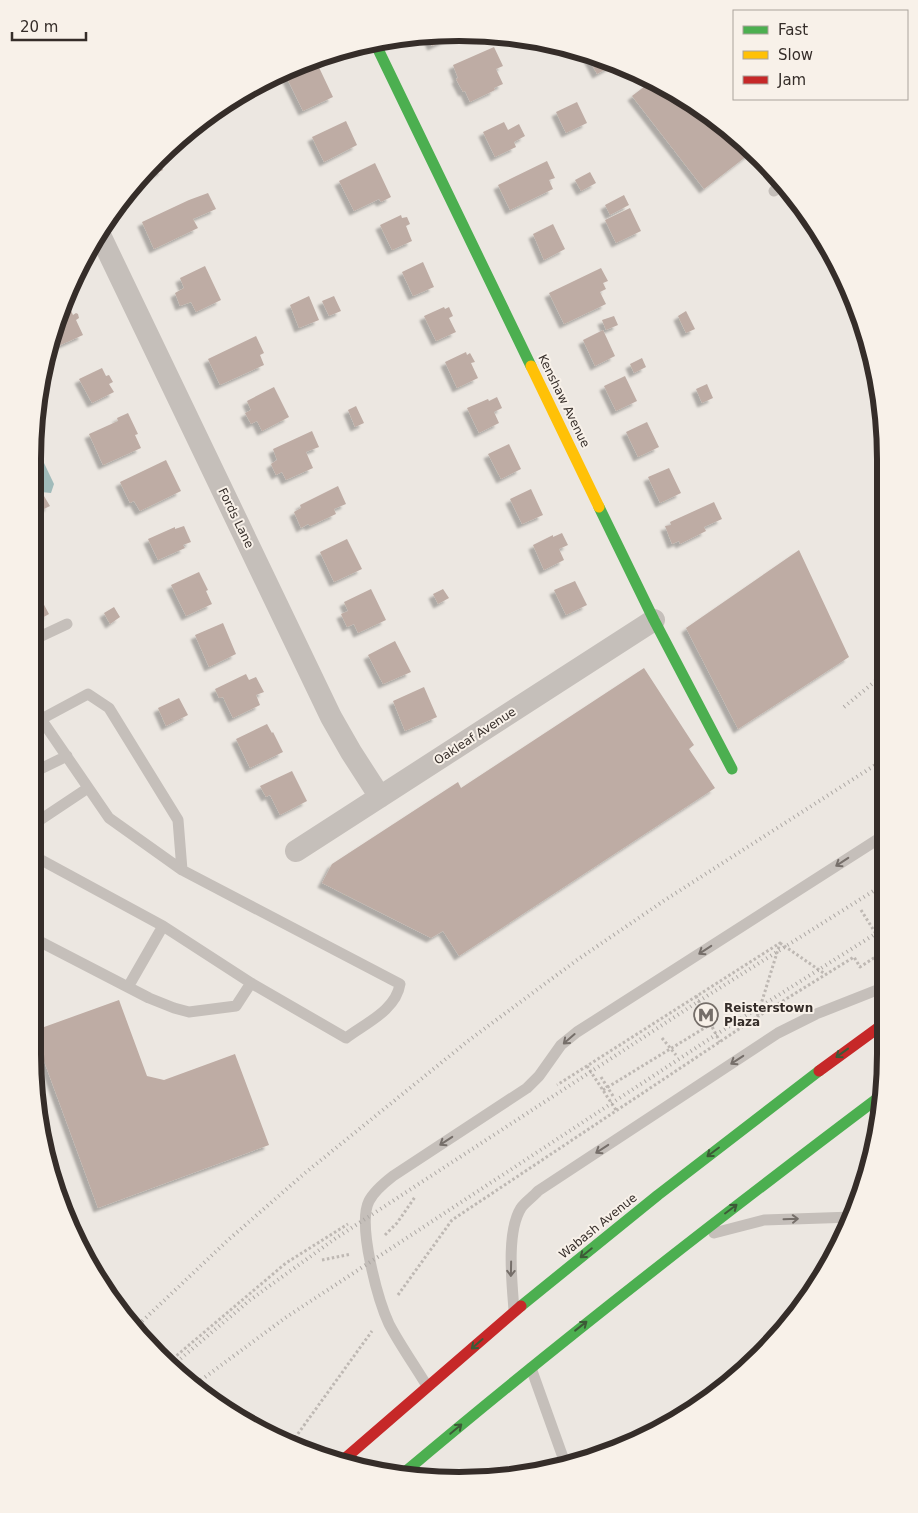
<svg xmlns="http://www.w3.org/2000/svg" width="918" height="1513" font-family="'DejaVu Sans',sans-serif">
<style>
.water{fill:#a0bbba}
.building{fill:#beaca4;filter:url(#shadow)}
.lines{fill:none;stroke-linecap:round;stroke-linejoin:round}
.path{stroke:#beb8b3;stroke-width:3;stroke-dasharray:2.5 2.5;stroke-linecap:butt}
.lane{stroke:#c5bfba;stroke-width:11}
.street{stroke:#c5bfba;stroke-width:22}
.fast{stroke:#4caf50;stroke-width:11}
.slow{stroke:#ffc107;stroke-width:11}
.jam{stroke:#c62828;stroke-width:11}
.rail{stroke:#ada8a4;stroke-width:4;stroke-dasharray:1 4;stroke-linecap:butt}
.oneway{stroke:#766f6a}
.oneway2{stroke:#3d5a37}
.labels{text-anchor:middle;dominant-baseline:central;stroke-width:4;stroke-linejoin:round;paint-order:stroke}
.street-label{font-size:12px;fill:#352d29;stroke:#f8f1e9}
.poi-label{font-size:12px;font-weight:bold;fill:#352d29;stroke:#f8f1e9;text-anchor:start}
.rim{fill:none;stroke:#352d29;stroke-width:6}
</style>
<defs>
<filter id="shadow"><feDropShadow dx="-4.5" dy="4.5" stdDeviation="1" flood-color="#0004"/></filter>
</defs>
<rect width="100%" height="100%" fill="#ece7e1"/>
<path class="water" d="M36,458L44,463L54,484L51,493L41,492L36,486Z"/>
<path class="building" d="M458,34L432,46L427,35Z
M494,47L503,66L496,69L503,84L494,88L495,90L470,102L465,91L463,92L456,79L458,78L453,65Z
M588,54L615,64L597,74L587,55Z
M315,59L333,97L303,111L285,74Z
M653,80L718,120L752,152L704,189L632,96Z
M577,102L587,123L566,133L556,112Z
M346,121L357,145L324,162L312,137Z
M504,122L508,130L519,124L525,136L514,142L516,147L495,157L483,132Z
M158,160L163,170L136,184H135Z
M547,161L555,178L549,180L553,189L510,210L498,185Z
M375,163L391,197L381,202L379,199L354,211L339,181Z
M590,172L596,183L581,191L575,180Z
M208,193L216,209L193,219L198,228L154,249L142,222L189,200Z
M624,195L629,205L610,215L605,205Z
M630,208L641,231L616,243L605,220Z
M401,215L402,218L407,217L410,224L406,226L412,241L392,250L380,225Z
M553,224L565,249L544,260L533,234Z
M423,262L434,287L413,296L402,272Z
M205,266L221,300L196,312L191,302L180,306L175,293L184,288L180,278Z
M601,268L608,281L603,283L606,289L600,292L606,304L564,324L549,293Z
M309,296L319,320L299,328L290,305Z
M334,296L341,311L329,316L322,301Z
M68,304L73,315L76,313L78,314L79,318L76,320L83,335L54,348L52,344L62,307Z
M444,307L445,309L449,307L453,316L449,318L456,332L436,341L424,316Z
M686,311L695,329L686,333L678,316Z
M614,316L618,325L606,330L602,320Z
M603,330L615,356L595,366L583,340Z
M256,336L264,353L260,355L264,365L220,385L208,359Z
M466,352L467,355L470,353L475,362L471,363L478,378L457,388L445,362Z
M642,358L646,367L634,373L630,364Z
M102,368L106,376L109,375L113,382L109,384L114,392L92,403L79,379Z
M625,376L637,401L616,411L604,386Z
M707,384L713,398L702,403L696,389Z
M274,387L289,417L262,431L257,421L251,424L245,413L251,410L247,401Z
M497,397L502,408L494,412L499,423L479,433L467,408L488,399L489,401Z
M356,406L364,423L355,427L348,410Z
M128,413L138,434L135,435L141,448L103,465L89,434L118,421L117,418Z
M647,422L659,447L638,457L626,432Z
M312,431L319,447L306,452L313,468L286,480L282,472L276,475L271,464L277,460L273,449Z
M509,444L521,469L501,479L488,454Z
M166,460L181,491L140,511L134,501L130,503L120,482Z
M669,468L681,493L660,503L648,477Z
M338,486L346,504L334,509L336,514L310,526L308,524L301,528L294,512L301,508L300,505Z
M531,489L543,515L522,524L510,499Z
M44,496L50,506L36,513V500Z
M714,502L722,519L704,527L706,531L680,544L679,541L672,544L665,526L671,525L670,522Z
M184,526L191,542L183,545L185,548L158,560L148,539L175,527V529Z
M562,533L568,545L559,549L564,560L544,570L533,545L553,535V537Z
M347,539L362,569L334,582L320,552Z
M799,550L849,657L738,729L686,628Z
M199,572L208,590L206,591L212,604L186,616L171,585Z
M575,581L587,605L566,615L554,590Z
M35,588L49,614L35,622Z
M371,589L386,620L358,633L354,624L347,627L341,614L348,611L344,602Z
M443,589L449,598L438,604L433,594Z
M114,607L120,617L110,624L104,613Z
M223,623L236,654L209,667L195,635Z
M395,641L411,672L383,684L368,655Z
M644,668L694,745L689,749L715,788L459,956L443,931L431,938L322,883L332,864L458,782L461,788Z
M246,674L249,680L256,677L264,692L256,695L260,705L233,718L223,697L219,698L215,689Z
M424,687L437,717L405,731L393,701Z
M179,698L188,715L166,726L158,708Z
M267,724L272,733L273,732L283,752L250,768L236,739Z
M292,771L307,801L280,815L270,795L266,797L260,786Z
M119,1000L147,1076L164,1080L235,1054L269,1145L98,1208L33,1031Z"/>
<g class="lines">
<path class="path" d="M861,910L883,945
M780,943L825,974
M696,996L720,1042
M757,1017L854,957L860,967L883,952
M662,1038L676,1055
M587,1066L616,1110
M601,1077L613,1096
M603,1090L711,1024
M385,1235L397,1223L415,1197
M322,1260L351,1254
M398,1295L452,1220L757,1017L780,943L557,1085
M169,1362L286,1263L348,1224
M292,1442L372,1331"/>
<path class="lane" d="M774,191L784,184
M35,639L67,624
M34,723L88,694L109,708L178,820L182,870
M34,772L67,756
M34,824L88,788
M34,856L163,926L251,983L346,1038C366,1023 396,1010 400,984L182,870L109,818L41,719
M33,938L149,998L174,1008L189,1012L236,1006L251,983
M128,987L163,926
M714,1233L764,1220L853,1217
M514,1310C512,1283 506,1232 521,1208C525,1202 533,1197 538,1191L778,1033L816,1014L882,988
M531,1368L565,1463
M427,1386C415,1366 400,1345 389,1324C378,1300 357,1225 369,1201C374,1191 384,1183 393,1176L527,1088L539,1076L561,1045L577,1032L883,836
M686,1414L697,1408"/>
<path class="street" d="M100,235L331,717L351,752L380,797
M296,851L654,620"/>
<path class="fast" d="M375,43L531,366
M599,507L654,620L732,769
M521,1306L658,1195L819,1071
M405,1472C560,1341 720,1217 882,1095"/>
<path class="slow" d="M531,366L599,507"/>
<path class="jam" d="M819,1071L882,1025
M342,1461L521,1306"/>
<path class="rail" d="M844,707L884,674
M135,1328L227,1241L305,1173L468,1041L577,960L665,900L883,760
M173,1365L250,1300L336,1238L699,1001L883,885
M193,1386L285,1318L717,1034L883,929"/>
</g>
<defs><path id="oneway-shaft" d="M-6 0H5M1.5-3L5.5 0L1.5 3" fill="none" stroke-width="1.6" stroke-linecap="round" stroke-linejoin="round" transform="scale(1.25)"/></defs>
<g class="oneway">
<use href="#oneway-shaft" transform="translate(842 862) rotate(147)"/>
<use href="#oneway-shaft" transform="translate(705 950) rotate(147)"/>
<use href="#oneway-shaft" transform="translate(569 1039) rotate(139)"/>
<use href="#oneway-shaft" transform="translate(737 1060) rotate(147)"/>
<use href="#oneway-shaft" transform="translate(446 1141) rotate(147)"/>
<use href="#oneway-shaft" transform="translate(602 1149) rotate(147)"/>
<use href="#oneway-shaft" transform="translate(791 1219) rotate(-2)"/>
<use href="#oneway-shaft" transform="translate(511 1269) rotate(91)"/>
</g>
<g class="oneway2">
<use href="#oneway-shaft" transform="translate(842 1053) rotate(144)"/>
<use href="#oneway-shaft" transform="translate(713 1152) rotate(143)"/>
<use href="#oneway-shaft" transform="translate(731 1209) rotate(-37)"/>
<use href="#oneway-shaft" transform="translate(586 1253) rotate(141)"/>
<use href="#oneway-shaft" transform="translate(581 1326) rotate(-38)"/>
<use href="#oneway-shaft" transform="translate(477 1344) rotate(139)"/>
<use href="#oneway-shaft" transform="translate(456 1429) rotate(-40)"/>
</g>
<defs>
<g id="metro-ring" transform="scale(1.25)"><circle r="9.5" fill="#f8f1e9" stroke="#756e69" stroke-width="1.5"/><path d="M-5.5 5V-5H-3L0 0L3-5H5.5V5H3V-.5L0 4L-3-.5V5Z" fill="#756e69"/></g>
</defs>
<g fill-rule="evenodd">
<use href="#metro-ring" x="706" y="1015"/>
</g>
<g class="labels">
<g class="street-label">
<text transform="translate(564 401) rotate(64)">Kenshaw Avenue</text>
<text transform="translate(236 518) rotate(64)">Fords Lane</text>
<text transform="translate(475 736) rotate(-33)">Oakleaf Avenue</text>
<text transform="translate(598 1226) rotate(-39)">Wabash Avenue</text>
</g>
<g class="poi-label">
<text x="724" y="1008">Reisterstown<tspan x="724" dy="14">Plaza</tspan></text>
</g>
</g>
<path d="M0 0H918V1513H0ZM459 41H459A418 418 0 0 1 877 459V1054A418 418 0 0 1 459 1472H459A418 418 0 0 1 41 1054V459A418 418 0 0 1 459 41Z" fill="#f8f1e9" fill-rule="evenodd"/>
<path class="rim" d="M459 41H459A418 418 0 0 1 877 459V1054A418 418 0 0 1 459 1472H459A418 418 0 0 1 41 1054V459A418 418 0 0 1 459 41Z"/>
<rect x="733" y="10" width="175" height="90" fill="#f8f1e9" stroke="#aaa39c"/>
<rect x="743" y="26" width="25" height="8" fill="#4caf50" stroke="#aaa39c"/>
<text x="778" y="35" font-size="15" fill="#352d29">Fast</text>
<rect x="743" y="51" width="25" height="8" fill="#ffc107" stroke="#aaa39c"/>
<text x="778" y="60" font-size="15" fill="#352d29">Slow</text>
<rect x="743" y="76" width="25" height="8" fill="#c62828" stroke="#aaa39c"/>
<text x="778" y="85" font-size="15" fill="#352d29">Jam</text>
<path d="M12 32v8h74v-8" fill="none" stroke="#352d29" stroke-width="2.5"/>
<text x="20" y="32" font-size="15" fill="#352d29" stroke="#f8f1e9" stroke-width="4" paint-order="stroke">20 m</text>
</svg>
